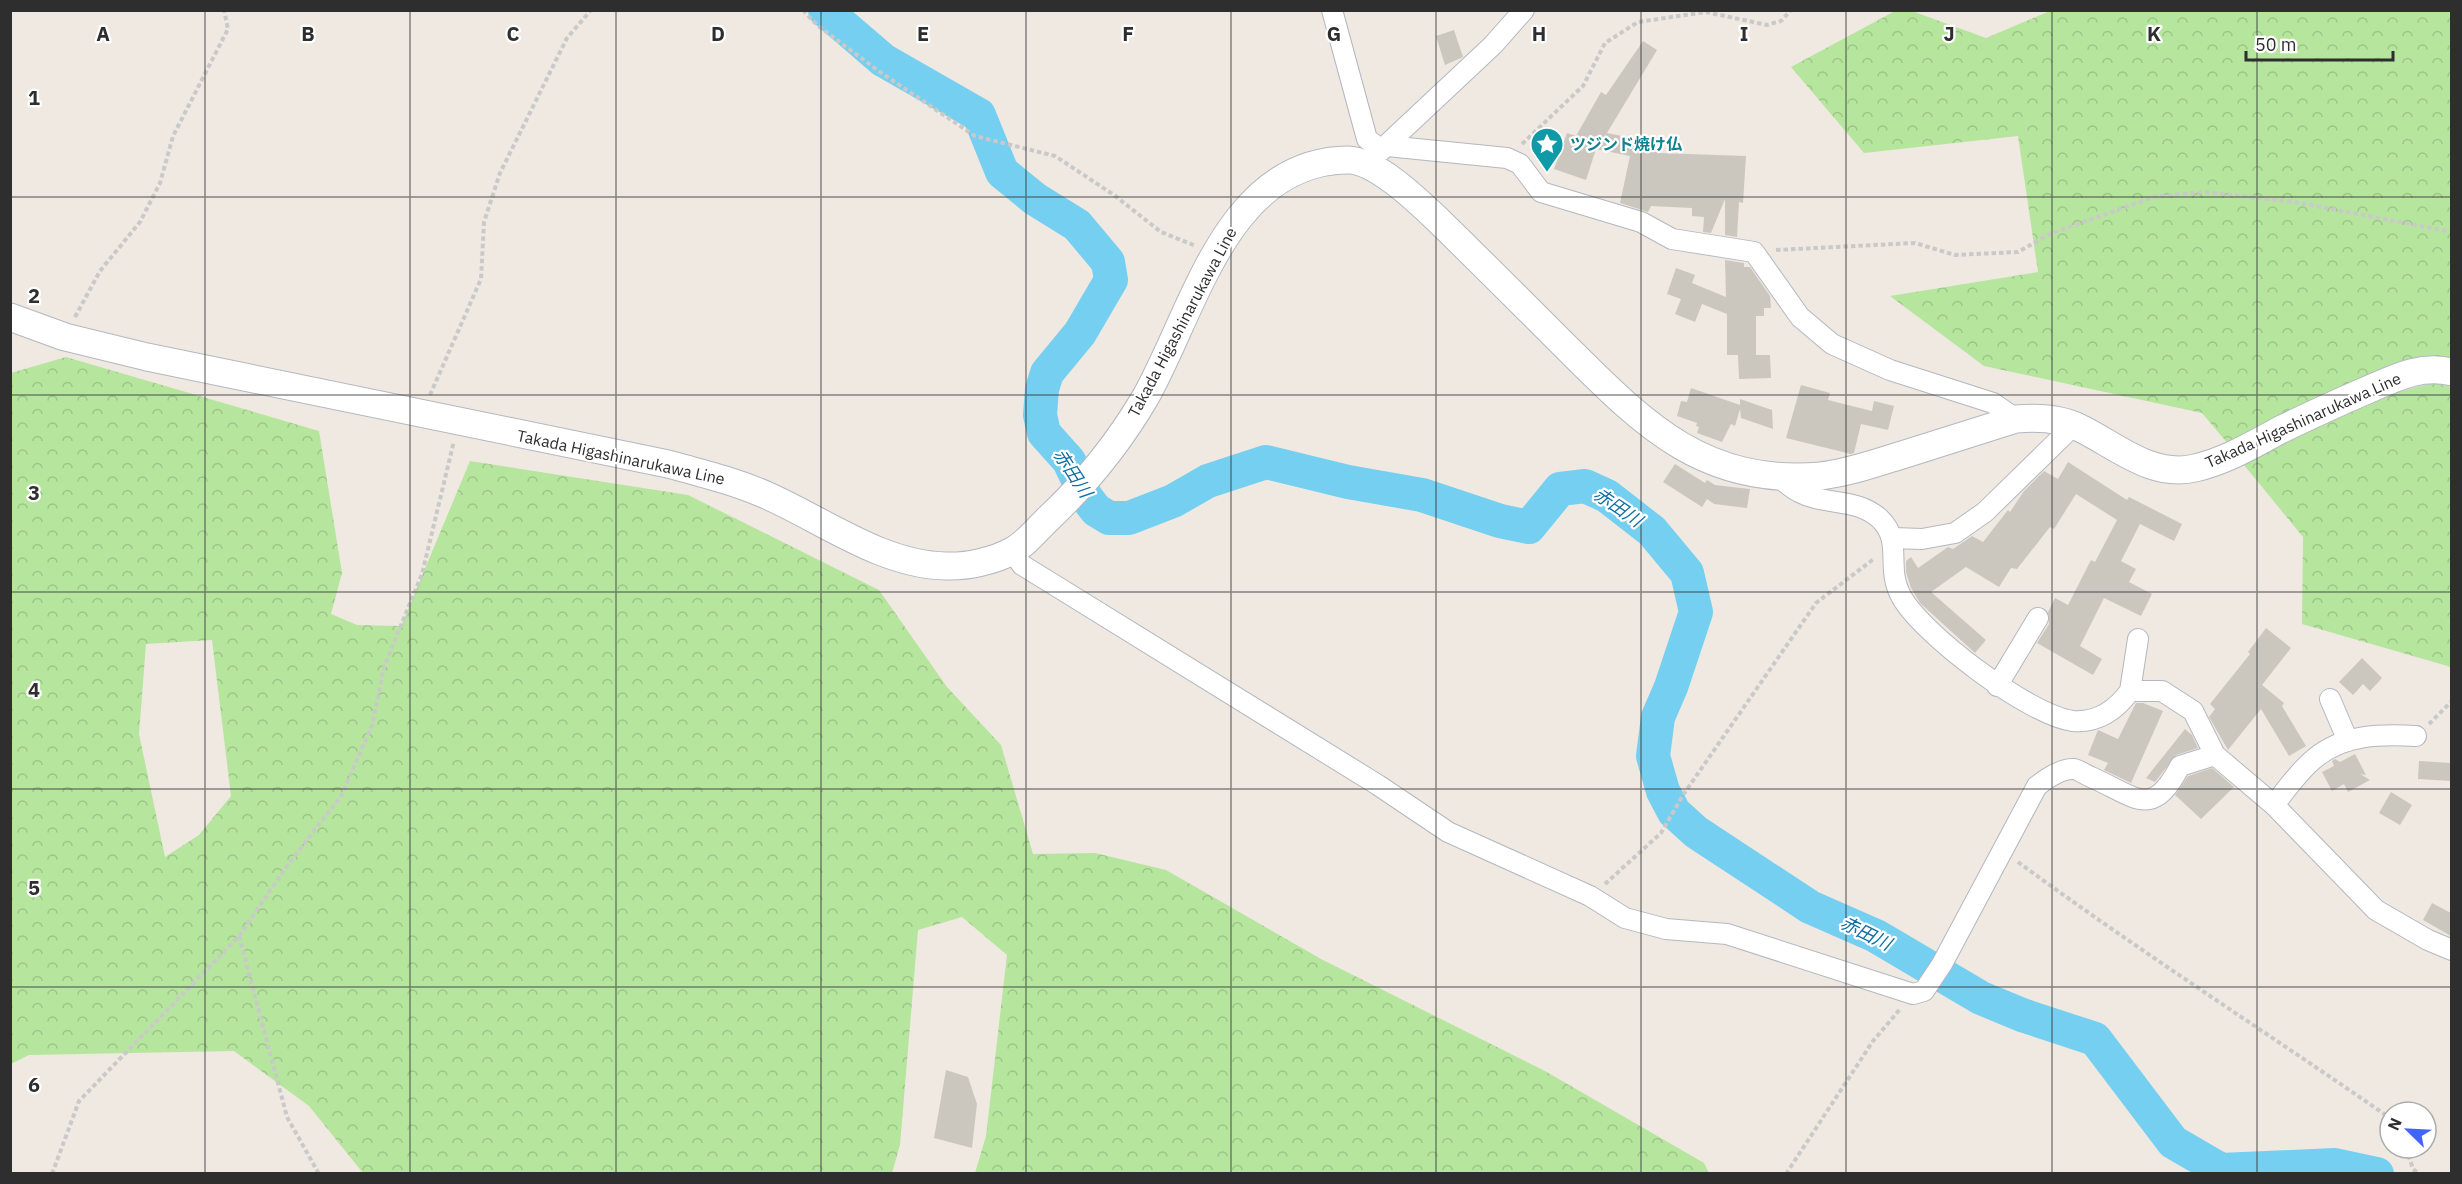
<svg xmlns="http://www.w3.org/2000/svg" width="2462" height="1184" font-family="'IBM Plex Sans','Noto Sans JP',sans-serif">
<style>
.forest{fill:url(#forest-crowns);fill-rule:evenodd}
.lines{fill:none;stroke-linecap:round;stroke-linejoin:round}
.river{stroke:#75cff0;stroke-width:34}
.building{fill:#cbc7bf}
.minor-casing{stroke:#b4b7c1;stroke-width:22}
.secondary-casing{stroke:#b4b7c1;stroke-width:29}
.path{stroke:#c9c9c9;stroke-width:4;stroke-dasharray:4.5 3;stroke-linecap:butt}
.minor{stroke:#fff;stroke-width:20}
.secondary{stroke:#fff;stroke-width:27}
.grid{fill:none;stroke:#2e2e2e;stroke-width:1.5;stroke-opacity:0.55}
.labels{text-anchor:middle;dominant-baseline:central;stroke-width:4.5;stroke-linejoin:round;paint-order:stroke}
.culture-label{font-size:16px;font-weight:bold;fill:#0d838f;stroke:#fff;text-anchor:start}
.street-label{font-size:16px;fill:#2e2e2e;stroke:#fff}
.water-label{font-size:18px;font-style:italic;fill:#0d6fa3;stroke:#fff}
.grid-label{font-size:20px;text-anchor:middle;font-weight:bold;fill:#2e2e2e;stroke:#fff;stroke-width:4.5;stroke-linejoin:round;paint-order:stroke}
</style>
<defs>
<pattern id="forest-crowns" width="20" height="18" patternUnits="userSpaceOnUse" patternTransform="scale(1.5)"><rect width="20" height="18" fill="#b6e59e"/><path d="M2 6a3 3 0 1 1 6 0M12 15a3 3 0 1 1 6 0" fill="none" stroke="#9dc588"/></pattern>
</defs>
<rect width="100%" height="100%" fill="#efe9e1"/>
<path class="forest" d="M1895,11H1912L1986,38L2050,11H2451V361L2229,445L2202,413L1984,366L1890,296L2038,272L2018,136L1864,153L1791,67Z
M66,357L319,431L342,573L331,614L357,625L401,626L470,461L688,495L879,590L947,687L1001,745L1033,854L1095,853L1166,870L1321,959L1545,1071L1704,1163L1709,1173H975L986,1136L1007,955L962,917L918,930L900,1145L892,1173H363L309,1106L234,1051L29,1055L11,1064V373ZM212,640L231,796L199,835L165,857L139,734L146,644Z
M2436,383L2451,387V667L2302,624L2303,537L2244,465C2299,437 2377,392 2436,383Z"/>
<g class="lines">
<path class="river" d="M825,10L883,60L979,115L1002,172L1035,199L1077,225L1108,262L1111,280L1080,333L1047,373L1042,389L1040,415L1044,433L1069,461L1086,497L1096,510L1109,518H1129L1173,501L1208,481L1266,462L1348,482L1422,495L1500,521L1529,527L1560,489L1585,486L1607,496L1652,531L1687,573L1696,612L1671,687L1658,717L1653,756L1663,791L1674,812L1696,832L1810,907L1876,936L1981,998L2022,1015L2095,1039L2173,1142L2221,1170L2335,1165L2377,1174"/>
</g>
<path class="building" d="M1454,30L1463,57L1445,65L1436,36Z
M1643,41L1657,50L1607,133L1661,144L1659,153L1746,156L1743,203L1739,202L1737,237L1725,235V199L1711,233L1703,232L1704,217L1692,216V208L1651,206L1648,212L1620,203L1630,156L1596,149L1586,180L1554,169L1567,133L1576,136L1601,92L1606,95Z
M1725,260L1744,263V267H1750L1770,296L1771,308H1764V316H1756V355H1770L1771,378L1739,379L1738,355H1727V314L1702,304L1695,322L1675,314L1681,299L1667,294L1676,268L1695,275L1692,283L1726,297Z
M1801,385L1830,393L1828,400L1872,411L1874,401L1894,406L1888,430L1861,424L1854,453L1851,454L1786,438Z
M1691,388L1740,405V399L1772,410L1773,429L1741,418L1740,409L1735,426L1731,424L1722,442L1697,433L1699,427L1696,426L1697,423L1677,416L1681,401L1687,402Z
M2068,462L2127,500L2129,497L2182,524L2174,541L2140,524L2121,561L2136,569L2129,582L2152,594L2141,616L2104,598L2080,646L2102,659L2093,675L2037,643L2049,624L2048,612L2055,598L2068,605L2091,560L2095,562L2117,520L2076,494L2054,529L2050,527L2017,569L2011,568L1999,587L1966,567L1931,592L1986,640L1975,653L1920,603L1911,588L1906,572V561L1911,557L1918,568L1948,547L1953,549L1972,536L1983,542L2008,510L2010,512L2024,491L2044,471L2058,479Z
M1675,464L1705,483L1707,480L1715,485L1750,489L1747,508L1714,504L1707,499L1702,507L1663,482Z
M2266,628L2291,648L2262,685L2284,703L2282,706L2306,746L2289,756L2261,709L2228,750L2209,717L2215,709L2210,704L2250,654L2248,652Z
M2362,658L2382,678L2370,691L2363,684L2353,695L2339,682Z
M2136,703H2143L2163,711L2131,783L2104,770L2108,763L2088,755L2098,730L2118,739Z
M2185,729L2192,735L2198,748L2176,755L2155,782L2146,778Z
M2355,754L2366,775L2360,774L2370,780L2348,792L2344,784L2332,791L2322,772L2334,766L2332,761L2335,759L2340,762Z
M2419,761L2451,763V781L2418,779Z
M2212,768L2234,787L2201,819L2175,795L2188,776Z
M2391,792L2412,805L2400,825L2379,813Z
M2432,903L2451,913V936L2423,920Z
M946,1070L968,1077L977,1104L972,1148L934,1138Z"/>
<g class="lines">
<g class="minor-casing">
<path id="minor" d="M1332,10L1367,139L1382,150
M1387,146L1507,158L1520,164L1541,192L1641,222L1672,239L1754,252L1800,317L1832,344L1890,370L1993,403L2016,419
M1380,151L1493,45L1524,10
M1777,476C1784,481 1791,488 1799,492C1825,506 1857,497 1880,519C1903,541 1886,566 1900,594C1918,632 2030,716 2073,721C2098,723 2116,710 2130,691H2162L2193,711L2215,755L2274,805L2376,910L2428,940L2452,950
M1894,538L1922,539L1955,533L1985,512L2073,426
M1012,551L1022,565L1378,785L1448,832L1590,896L1625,918L1666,929L1727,934L1913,994L1924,991L1942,964L2037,786C2046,779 2061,768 2074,769C2079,770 2086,775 2091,777C2136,797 2152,820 2180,766L2215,755
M1997,686L2038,618
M2130,691L2138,639
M2330,699L2348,741
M2274,805C2286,790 2299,771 2314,759C2343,734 2381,734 2416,736"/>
</g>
<g class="secondary-casing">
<path id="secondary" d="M10,317L65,337L147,357L668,464C701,473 734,481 766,495C823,520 882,565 946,566C966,567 994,561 1012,551C1026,544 1038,528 1050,517C1087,482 1119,442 1145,398C1194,312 1226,161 1348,160C1376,160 1418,201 1438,220C1479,260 1519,300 1559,340C1638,418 1698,486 1820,476C1848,473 1875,463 1902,455C1940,443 1978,431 2016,419C2038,417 2062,418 2082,429C2118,447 2152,478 2195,468C2226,461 2254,444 2282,429C2309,416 2337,403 2365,391C2393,379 2420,364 2452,372"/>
</g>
<path class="path" d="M803,10L817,25L880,72L975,136L1055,156L1114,195L1161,232L1196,246
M1522,144L1583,86L1605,43L1638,22L1706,12L1767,25L1781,21L1791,10
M1776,250L1915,243L1955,255L2018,252L2050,234L2153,197L2204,192L2295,202L2452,232
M75,317L100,271L140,222L160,183L173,136L228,29L224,10
M430,395L481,279L484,222L500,173L567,38L591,10
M2429,724L2452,701
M2018,862C2139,951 2266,1032 2390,1118
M1605,884L1661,833L1683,795L1816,603L1875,558
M239,936L287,1117L319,1174
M2406,1148L2413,1169L2419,1174
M52,1174L79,1101L239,936L289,863L341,796L372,726L384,667L422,574L454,441
M1786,1174L1873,1041L1901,1008"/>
<use href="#minor" class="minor"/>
<use href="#secondary" class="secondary"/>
</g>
<path class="grid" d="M205,10V1174M410,10V1174M616,10V1174M821,10V1174M1026,10V1174M1231,10V1174M1436,10V1174M1641,10V1174M1846,10V1174M2052,10V1174M2257,10V1174M10,197H2452M10,395H2452M10,592H2452M10,789H2452M10,987H2452"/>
<defs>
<g id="sight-pin" transform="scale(1.725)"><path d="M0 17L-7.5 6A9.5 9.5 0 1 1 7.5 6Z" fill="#0f9aa8" stroke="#fff"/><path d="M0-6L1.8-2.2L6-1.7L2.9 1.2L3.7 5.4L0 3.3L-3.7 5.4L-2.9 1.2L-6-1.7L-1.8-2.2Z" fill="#fff"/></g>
</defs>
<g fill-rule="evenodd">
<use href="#sight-pin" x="1547" y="144"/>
</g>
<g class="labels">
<g class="culture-label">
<text x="1570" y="144">ツジンド焼け仏</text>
</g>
<g class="street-label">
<text transform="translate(1182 322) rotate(-62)">Takada Higashinarukawa Line</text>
<text transform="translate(2303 420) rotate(-24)">Takada Higashinarukawa Line</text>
<text transform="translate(621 457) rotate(12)">Takada Higashinarukawa Line</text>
</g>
<g class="water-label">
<text transform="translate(1073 473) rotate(57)">赤田川</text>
<text transform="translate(1618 507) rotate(34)">赤田川</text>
<text transform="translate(1866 933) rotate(26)">赤田川</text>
</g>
</g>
<g class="grid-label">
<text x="103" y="41">A</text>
<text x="308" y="41">B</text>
<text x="513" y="41">C</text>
<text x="718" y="41">D</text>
<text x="923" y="41">E</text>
<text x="1128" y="41">F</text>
<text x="1334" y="41">G</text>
<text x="1539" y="41">H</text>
<text x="1744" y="41">I</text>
<text x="1949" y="41">J</text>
<text x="2154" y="41">K</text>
<text x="34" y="105">1</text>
<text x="34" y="303">2</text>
<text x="34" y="500">3</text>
<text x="34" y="697">4</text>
<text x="34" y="895">5</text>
<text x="34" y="1092">6</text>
</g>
<rect width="2462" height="1184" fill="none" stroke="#2e2e2e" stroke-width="24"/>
<g transform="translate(2408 1130) rotate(294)"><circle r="28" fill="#ffffff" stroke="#ababab" stroke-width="1.5"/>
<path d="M0-4.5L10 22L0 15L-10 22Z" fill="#4264fb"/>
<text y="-9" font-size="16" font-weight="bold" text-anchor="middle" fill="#2e2e2e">N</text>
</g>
<path d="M2246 51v9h147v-9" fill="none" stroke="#2e2e2e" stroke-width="3"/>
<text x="2255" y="51" font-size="18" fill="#2e2e2e" stroke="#ffffff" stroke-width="4.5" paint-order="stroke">50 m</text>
</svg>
